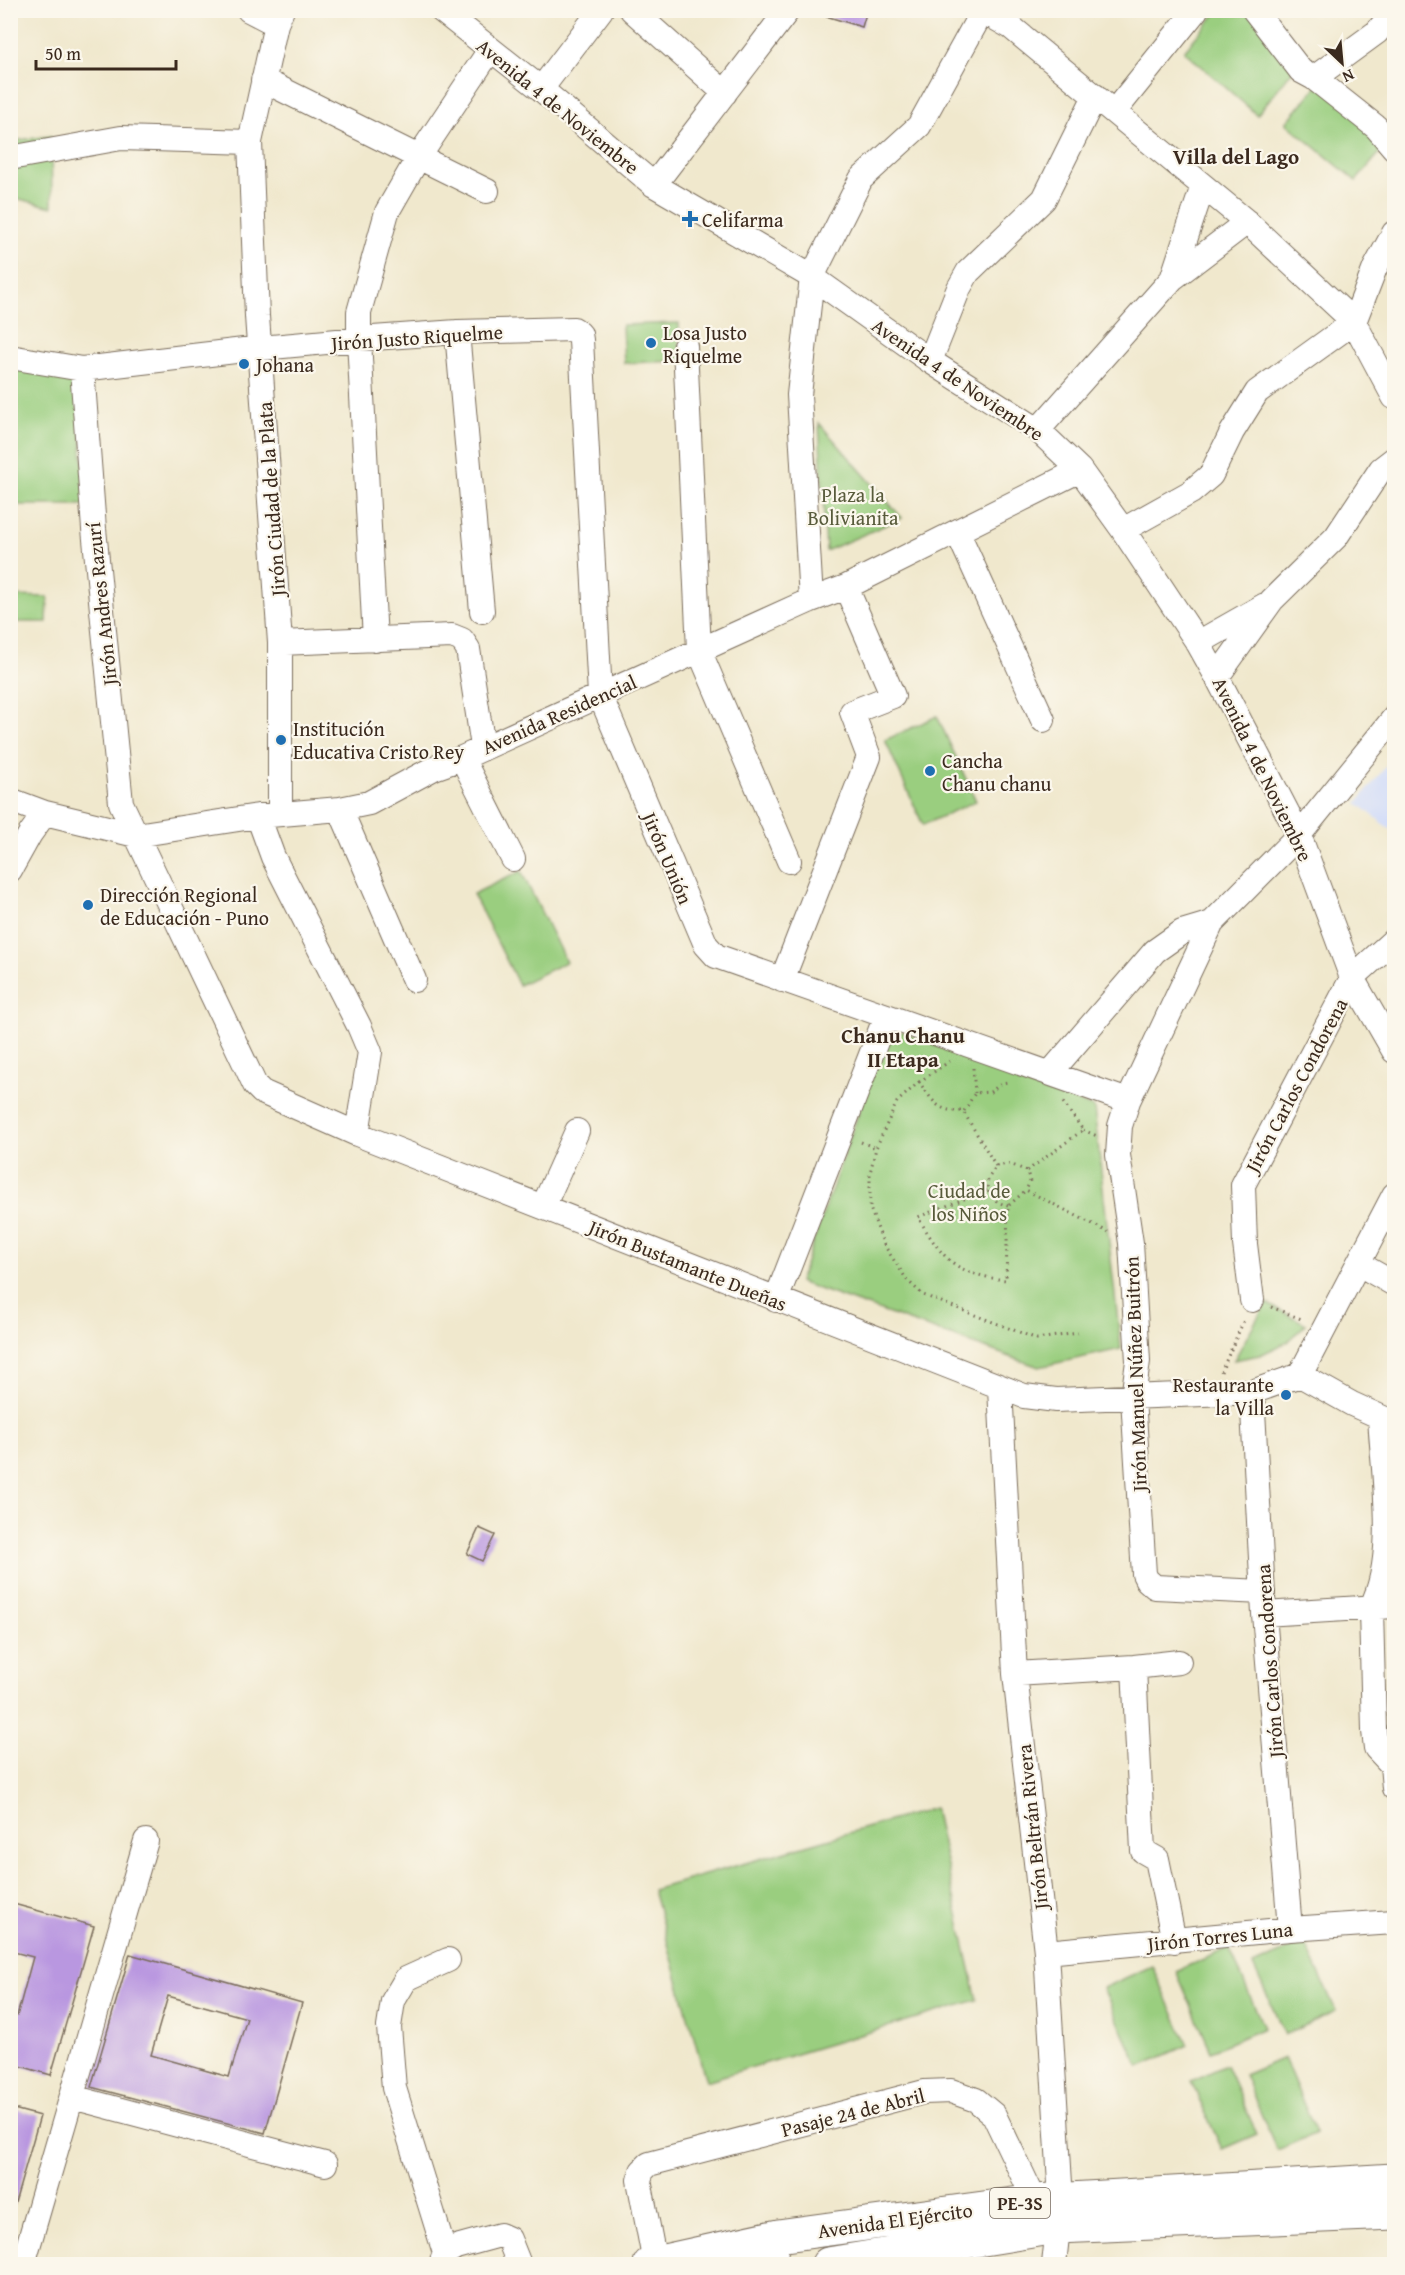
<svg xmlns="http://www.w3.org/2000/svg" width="1405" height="2275" font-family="'Gentium Book Plus',serif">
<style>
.built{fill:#cfdaf9}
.green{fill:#9ace7f;stroke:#6a7c4e;stroke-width:1.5}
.building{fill:#b997e0;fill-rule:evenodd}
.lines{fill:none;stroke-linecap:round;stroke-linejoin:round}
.minor-casing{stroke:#7a6c5b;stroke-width:26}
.highway-casing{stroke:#7a6c5b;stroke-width:35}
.path{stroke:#7a6c5b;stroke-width:3;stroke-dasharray:1.5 4.5;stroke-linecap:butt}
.minor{stroke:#fff;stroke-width:24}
.highway{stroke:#fff;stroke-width:33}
.poi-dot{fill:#1f6fb2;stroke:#fbf7ec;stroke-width:2}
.labels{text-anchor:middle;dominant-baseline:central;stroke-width:4.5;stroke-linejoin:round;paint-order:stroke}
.shield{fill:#fbf7ec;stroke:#75685c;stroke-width:1.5}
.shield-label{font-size:18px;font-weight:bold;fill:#3b2a1e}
.street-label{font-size:20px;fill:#3b2a1e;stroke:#fbf7ec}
.poi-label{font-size:20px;fill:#3b2a1e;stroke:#fbf7ec;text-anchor:start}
.park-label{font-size:20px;fill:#585b3b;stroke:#fbf7ec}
.neighbourhood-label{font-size:21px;font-weight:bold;fill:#3b2a1e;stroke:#fbf7ec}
</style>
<rect width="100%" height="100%" fill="#fbf7ec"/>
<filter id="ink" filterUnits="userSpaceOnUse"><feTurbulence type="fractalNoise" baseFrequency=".0167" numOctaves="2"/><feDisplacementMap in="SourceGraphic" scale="12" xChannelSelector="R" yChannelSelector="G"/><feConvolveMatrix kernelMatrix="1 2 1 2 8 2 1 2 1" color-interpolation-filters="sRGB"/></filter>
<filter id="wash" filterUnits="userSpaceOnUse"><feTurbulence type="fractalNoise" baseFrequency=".008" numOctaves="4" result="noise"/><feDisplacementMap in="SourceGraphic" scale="24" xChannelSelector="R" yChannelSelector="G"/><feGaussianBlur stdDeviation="1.35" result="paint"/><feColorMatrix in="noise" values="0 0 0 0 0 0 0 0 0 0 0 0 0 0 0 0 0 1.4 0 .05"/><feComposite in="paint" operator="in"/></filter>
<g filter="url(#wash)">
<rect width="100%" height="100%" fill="#f0e8cd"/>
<path class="built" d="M1394,756V832L1357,803Z"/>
<path class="green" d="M1218,11H1247L1300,61L1257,115L1184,51Z
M1325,76L1394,136L1356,181L1286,123Z
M51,136L52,207L11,197V141Z
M10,255L19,257L13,311L10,309Z
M679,323L680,361L624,363L622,325Z
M10,358L77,378L86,505H11L10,436L12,435H10Z
M819,423L902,518L826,551Z
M11,596L48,597L47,622H11Z
M937,716L976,801L923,825L885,740Z
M521,871L566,962L519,985L473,894Z
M889,1027L1094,1108L1121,1349L1039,1367L799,1282Z
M1266,1303L1306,1324L1288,1342L1260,1355L1234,1360Z
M934,1808L977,2000L706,2081L653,1890Z
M1305,1942L1336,2011L1285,2035L1253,1965Z
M1229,1948L1264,2028L1211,2051L1176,1971Z
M1152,1966L1188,2045L1139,2067L1103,1988Z
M1284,2058L1316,2133L1277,2150L1244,2075Z
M1226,2065L1257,2134L1222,2149L1191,2081Z"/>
<g id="blocks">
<path class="building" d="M820,10H867L862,27L819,14Z
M479,1528L495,1535L482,1561L467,1554Z
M10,1903L94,1926L51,2075L10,2063V2015L17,2016L33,1957L10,1951Z
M130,1954L302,2003L265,2133L91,2087ZM168,1996L247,2018L229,2077L151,2055Z
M10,2108L40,2116L15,2203L10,2202Z"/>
</g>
</g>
<g filter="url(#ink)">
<use href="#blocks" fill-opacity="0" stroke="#7a6c5b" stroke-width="1.5"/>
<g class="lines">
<g class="minor-casing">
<path id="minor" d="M249,10L276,24
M441,10L541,89L654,185L812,277L930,361L1038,430L1080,470L1123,530L1198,643L1217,677L1299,835L1352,978L1394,1051
M632,10L725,93
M981,10L1011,27L1247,222L1354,322L1394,397
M1254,10L1301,71L1314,78L1376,127L1394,148
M1314,78L1377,32L1394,11
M263,80L487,191
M541,89L601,10
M1114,112L1196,10
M10,158L121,138L250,142
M654,185L788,10
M1172,279L1203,186
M457,332L482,611
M685,346L699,650L789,861
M10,357L82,369L261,348L359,339L457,332L574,329L580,334L581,340L600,695L706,945L716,956L1128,1101
M930,361L959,288L968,272L1044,199L1095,96
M82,369L94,529L121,803L255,1085L262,1092L357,1134L1024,1396L1056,1400L1252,1392L1300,1375L1352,1404L1394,1423
M1038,430L1172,279L1247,222
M1123,530L1191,492L1211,475L1232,432L1257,392L1354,322L1375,268L1394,233
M958,533L1043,720
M811,600L799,395L812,277L861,179L919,126L983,10
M375,640L359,339V312L387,212L418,158L490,50
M280,643L452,636L462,640L468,649L483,747
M1198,643L1265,605
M1217,677L1272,600L1336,537L1381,469L1394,459
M462,758L513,859
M10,800L45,813L136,835L258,816L340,809L369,803L434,768L462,758L811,600L846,587L1080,470
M340,809L414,980
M280,813V643L257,316L250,142L276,24L282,10
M258,816L273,857L359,1026L370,1052L357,1134
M10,870L30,834L45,813
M782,980L869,757L852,712L893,696L846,587
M1051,1072L1155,951L1182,932L1212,923
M543,1207L577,1131
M1359,1264L1394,1284
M776,1300L886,1016
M1252,1300L1245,1244L1243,1185L1352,978L1394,940
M1300,1375L1394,1195
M1000,1388L1015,1674L1046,1952L1061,2200L1054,2264
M1252,1392L1264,1614L1290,1929
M1380,1417C1383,1475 1398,1556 1371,1608L1374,1731L1376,1748L1392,1765L1394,1788
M1263,1592L1155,1587L1147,1580L1144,1574L1133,1398L1138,1361L1131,1243L1118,1155L1120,1126L1128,1101L1212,923L1299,835L1394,718
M1264,1614L1394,1606
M1134,1667L1143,1851L1157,1859L1174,1941
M1015,1674L1134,1667L1179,1662
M1046,1952L1290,1929L1394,1922
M72,2097L325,2164
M445,2253L394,2088L389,2027L393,2001L406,1979L448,1960
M655,2263L639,2180L642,2171L649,2164L924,2092L951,2091L976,2100L994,2115L1035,2201
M23,2264L146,1841
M441,2264L445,2253L456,2247L500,2235L509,2239L519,2264
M774,2264L778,2236"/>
</g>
<g class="highway-casing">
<path id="highway" d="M650,2264L778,2236L1035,2201L1394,2180
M828,2264L1057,2227L1394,2213"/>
</g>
<path class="path" d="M973,1068L975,1093
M919,1082L950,1061
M964,1111L975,1093L990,1092L1002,1083L1008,1082
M1083,1130L1097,1136
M861,1142L876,1148
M996,1166L963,1111C937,1112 934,1102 919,1082L897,1102L876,1148L870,1173V1208L884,1245L907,1280L923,1295L1037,1339L1078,1333
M1027,1171L1083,1130L1062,1101
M987,1190L918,1217C943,1260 955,1274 1006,1280L1008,1206L1026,1190L1108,1232
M1008,1206L997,1202L987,1190L988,1179L996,1166L1010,1164L1027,1171L1030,1182L1026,1190
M1271,1307L1304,1320
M1221,1372L1245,1318"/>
<use href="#minor" class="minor"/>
<use href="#highway" class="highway"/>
</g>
</g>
<g class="poi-dot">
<path d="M687 210h6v6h6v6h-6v6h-6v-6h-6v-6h6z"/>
<circle cx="651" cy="343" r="6"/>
<circle cx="244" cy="364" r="6"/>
<circle cx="281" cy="740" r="6"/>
<circle cx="930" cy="771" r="6"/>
<circle cx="88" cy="905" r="6"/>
<circle cx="1286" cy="1395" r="6"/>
</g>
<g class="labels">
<rect class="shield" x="990" y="2188" width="60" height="30" rx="4.5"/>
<g class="shield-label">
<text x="1020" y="2203">PE-3S</text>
</g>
<g class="street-label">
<text transform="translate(558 106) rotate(39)">Avenida 4 de Noviembre</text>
<text transform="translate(417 337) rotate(-4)">Jirón Justo Riquelme</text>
<text transform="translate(958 379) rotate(34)">Avenida 4 de Noviembre</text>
<text transform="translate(271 499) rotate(-94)">Jirón Ciudad de la Plata</text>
<text transform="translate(101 604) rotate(-96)">Jirón Andres Razurí</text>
<text transform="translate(559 714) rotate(-24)">Avenida Residencial</text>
<text transform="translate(1263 769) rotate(64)">Avenida 4 de Noviembre</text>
<text transform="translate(668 858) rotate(67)">Jirón Unión</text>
<text transform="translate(1296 1085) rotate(-62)">Jirón Carlos Condorena</text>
<text transform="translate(688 1265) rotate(22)">Jirón Bustamante Dueñas</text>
<text transform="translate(1135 1374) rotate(-92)">Jirón Manuel Núñez Buitrón</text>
<text transform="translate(1269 1661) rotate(-94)">Jirón Carlos Condorena</text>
<text transform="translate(1032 1827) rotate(-96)">Jirón Beltrán Rivera</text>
<text transform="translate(1220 1936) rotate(-6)">Jirón Torres Luna</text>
<text transform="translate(853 2112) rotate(-14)">Pasaje 24 de Abril</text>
<text transform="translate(895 2220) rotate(-8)">Avenida El Ejército</text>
</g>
<g class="poi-label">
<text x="702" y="219">Celifarma</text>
<text x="663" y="332">Losa Justo<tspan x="663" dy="23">Riquelme</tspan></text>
<text x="256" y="364">Johana</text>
<text x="293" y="728">Institución<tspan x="293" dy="23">Educativa Cristo Rey</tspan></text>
<text x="942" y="760">Cancha<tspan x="942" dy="23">Chanu chanu</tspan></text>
<text x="100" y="894">Dirección Regional<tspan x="100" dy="23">de Educación - Puno</tspan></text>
<text x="1274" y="1384" text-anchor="end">Restaurante<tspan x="1274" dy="23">la Villa</tspan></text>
</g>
<g class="park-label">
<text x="853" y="494">Plaza la<tspan x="853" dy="23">Bolivianita</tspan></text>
<text x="969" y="1190">Ciudad de<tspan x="969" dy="23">los Niños</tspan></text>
</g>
<g class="neighbourhood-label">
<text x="1236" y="156">Villa del Lago</text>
<text x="903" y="1035">Chanu Chanu<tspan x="903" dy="24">II Etapa</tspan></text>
</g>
</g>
<rect width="1405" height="2275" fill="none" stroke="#fbf7ec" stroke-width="36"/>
<g transform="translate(1342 63) rotate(154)" stroke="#fbf7ec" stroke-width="4.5" paint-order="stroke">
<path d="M0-4.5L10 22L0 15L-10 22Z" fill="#3b2a1e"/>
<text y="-9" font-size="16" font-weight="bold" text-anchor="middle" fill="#3b2a1e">N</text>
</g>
<path d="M36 60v9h140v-9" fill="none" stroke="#3b2a1e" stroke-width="3"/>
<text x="45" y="60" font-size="18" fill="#3b2a1e" stroke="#fbf7ec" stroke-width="4.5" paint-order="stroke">50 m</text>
</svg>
